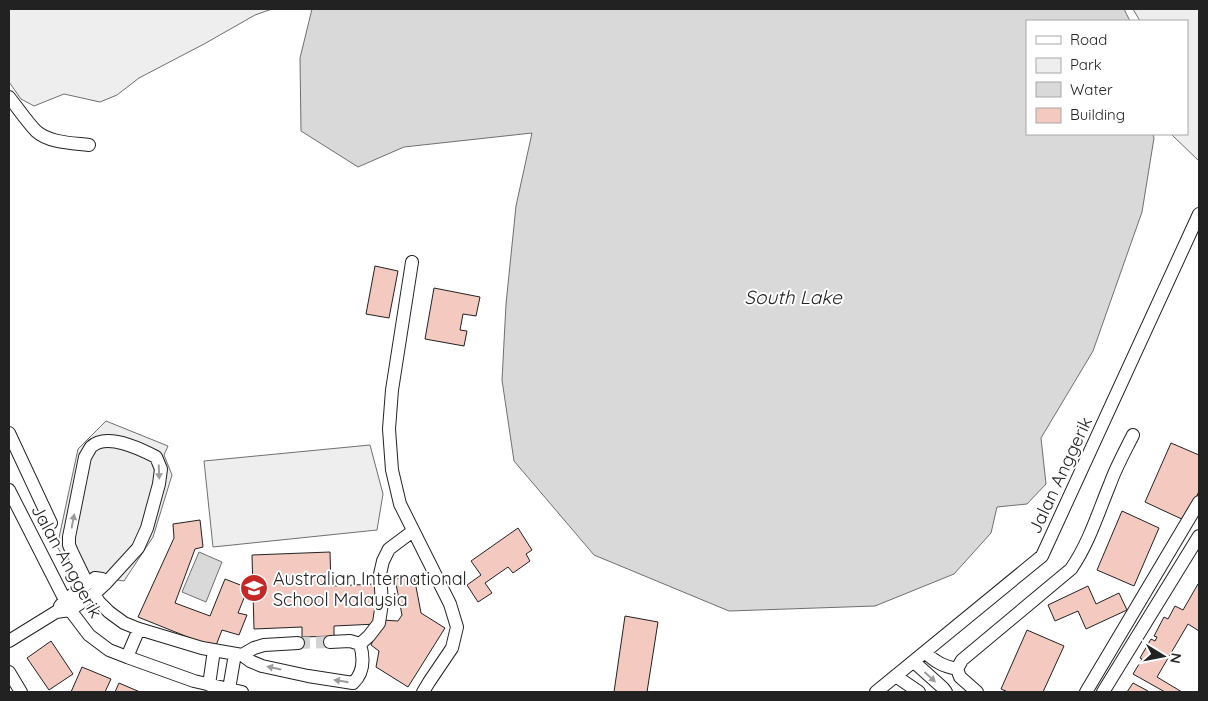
<svg xmlns="http://www.w3.org/2000/svg" width="1208" height="701" font-family="Quicksand,sans-serif">
<style>
.green{fill:#eee;stroke:#6f6f6f}
.parking{fill:#ededed;stroke:#6f6f6f}
.water{fill:#d9d9d9;stroke:#6f6f6f}
.building{fill:#f3c9c0;stroke:#222}
.lines{fill:none;stroke-linecap:round;stroke-linejoin:round}
.minor-tunnel{stroke:#d3d3d3;stroke-width:12;stroke-dasharray:12 6;stroke-linecap:butt}
.minor-casing{stroke:#222;stroke-width:14}
.minor{stroke:#fff;stroke-width:12}
.oneway{fill:#9c9c9c}
.labels{text-anchor:middle;dominant-baseline:central;stroke-width:4;stroke-linejoin:round;paint-order:stroke}
.street-label{font-size:18px;fill:#222;stroke:#fff}
.poi-label{font-size:18px;fill:#222;stroke:#fff;text-anchor:start}
.water-label{font-size:19px;font-style:italic;fill:#222;stroke:#fff}
</style>
<rect width="100%" height="100%" fill="#fff"/>
<path class="green" d="M9,9H272L255,15L204,44L139,78L117,95L100,102L64,94L34,106L21,99L9,82Z
M1133,9H1199V161L1171,134H1187V21H1140Z
M370,445L383,494L377,530L213,547L204,461Z"/>
<path class="parking" d="M106,421L168,446L164,455L172,475L153,537L124,581L76,574L57,547L78,449Z"/>
<path class="water" d="M312,9H1124L1130,21H1027V134H1153L1154,138L1142,212L1093,351L1041,438L1046,484L1027,504L997,507L991,533L954,574L875,606L729,611L594,555L514,461L502,380L506,304L516,206L532,133L404,147L358,167L301,131L300,58Z
M199,552L222,562L206,602L182,592Z"/>
<path class="building" d="M375,266L398,271L389,318L366,314Z
M434,288L480,297L476,316L463,314L460,330L467,331L464,346L425,339Z
M1171,443L1199,455V491L1186,521L1145,502Z
M1122,511L1159,528L1134,586L1097,570Z
M200,520L203,547L195,549L175,603L210,616L225,579L248,588L238,613L247,615L239,635L222,630L215,648L138,617L174,538L173,524Z
M518,528L532,550L526,554L530,561L513,573L508,567L485,583L492,593L478,602L467,585L481,575L471,561Z
M330,552L331,586L375,584L377,624L334,626V636L302,637V627L254,629L252,555Z
M414,576L421,613L445,628L408,687L376,667L379,651L371,645L382,620L398,621L402,615L395,579Z
M1198,584L1199,585V631L1188,624L1157,677L1182,692H1165L1133,674L1142,659L1140,658L1151,639L1155,641L1157,637L1154,636L1164,617L1168,619L1175,606L1183,610Z
M1088,586L1096,604L1119,593L1127,610L1086,629L1078,611L1055,621L1048,605Z
M625,616L658,622L647,692H614Z
M1027,630L1064,646L1043,692H1008L1001,689Z
M51,641L73,674L49,690L27,658Z
M82,667L111,679L105,692H71Z
M119,683L140,692H115Z
M1133,683L1148,691L1147,692H1127Z"/>
<g class="lines">
<path class="minor-tunnel" d="M298,643L330,642"/>
<g class="minor-casing">
<path id="minor" d="M9,97C17,107 27,122 36,131C49,143 73,143 89,145
M412,262L392,390L389,429L392,470L400,504L450,604L457,627L452,648L429,682L423,692
M9,433L51,523
M9,490L65,600L70,610L89,635L109,650L127,657L194,681L242,692
M94,594L99,602L109,612L124,623L139,629L202,648L242,655L250,661L262,666L308,676L353,683C364,673 364,658 360,644L350,641L330,642
M60,606L65,600L95,578L102,579L106,583
M9,641L56,612L70,610L94,594L106,583L138,548L147,528L159,484L161,469L156,457C141,449 106,432 91,447C89,450 87,454 85,457L69,537V545L72,552L87,583
M360,644L369,636L379,623L382,603L380,574L383,561L389,549L413,531
M925,652C935,662 943,666 957,669
M242,655L254,648L264,645L298,643
M127,657L139,629
M914,662L943,688L946,692
M9,672L21,692
M897,677L919,692
M209,685L214,650
M229,689L235,654
M876,692L1042,556L1199,214
M977,692L960,677L957,669L962,660L1071,569C1089,543 1098,513 1110,484C1116,467 1125,451 1133,435
M1086,692L1199,502
M1103,692L1199,536"/>
</g>
<use href="#minor" class="minor"/>
</g>
<defs><path id="oneway-solid" d="M-6-.8H1V-3.2L6.5 0L1 3.2V.8H-6Z" transform="scale(1.25)"/></defs>
<g class="oneway">
<use href="#oneway-solid" transform="translate(159 472) rotate(88)"/>
<use href="#oneway-solid" transform="translate(73 521) rotate(-79)"/>
<use href="#oneway-solid" transform="translate(274 668) rotate(-168)"/>
<use href="#oneway-solid" transform="translate(930 677) rotate(42)"/>
<use href="#oneway-solid" transform="translate(341 681) rotate(-171)"/>
</g>
<defs>
<g id="school-disc" transform="scale(1.4375)"><circle r="9.5" fill="#c62828" stroke="#fff"/><path d="M0-5L7-2L0 1L-7-2ZM-4 1L0 2.5L4 1V4Q0 6-4 4Z" fill="#fff"/></g>
</defs>
<g fill-rule="evenodd">
<use href="#school-disc" x="254" y="588"/>
</g>
<g class="labels">
<g class="street-label">
<text transform="translate(1060 475) rotate(-65)">Jalan Anggerik</text>
<text transform="translate(67 561) rotate(61)">Jalan Anggerik</text>
</g>
<g class="poi-label">
<text x="273" y="578">Australian International<tspan x="273" dy="21">School Malaysia</tspan></text>
</g>
<g class="water-label">
<text x="793" y="297">South Lake</text>
</g>
</g>
<rect width="1208" height="701" fill="none" stroke="#222222" stroke-width="20"/>
<rect x="1026" y="20" width="162" height="115" fill="#ffffff" stroke="#a7a7a7"/>
<rect x="1036" y="36" width="25" height="8" fill="#ffffff" stroke="#a7a7a7"/>
<text x="1070" y="45" font-size="15" fill="#222222">Road</text>
<rect x="1036" y="58" width="25" height="15" fill="#eeeeee" stroke="#a7a7a7"/>
<text x="1070" y="70" font-size="15" fill="#222222">Park</text>
<rect x="1036" y="82" width="25" height="15" fill="#d9d9d9" stroke="#a7a7a7"/>
<text x="1070" y="95" font-size="15" fill="#222222">Water</text>
<rect x="1036" y="108" width="25" height="15" fill="#f3c9c0" stroke="#a7a7a7"/>
<text x="1070" y="120" font-size="15" fill="#222222">Building</text>
<g transform="translate(1163 656) rotate(100)" stroke="#ffffff" stroke-width="4" paint-order="stroke">
<path d="M0-4L9 19L0 12L-9 19Z" fill="#222222"/>
<text y="-8" font-size="14" font-weight="bold" text-anchor="middle" fill="#222222">N</text>
</g>
</svg>
